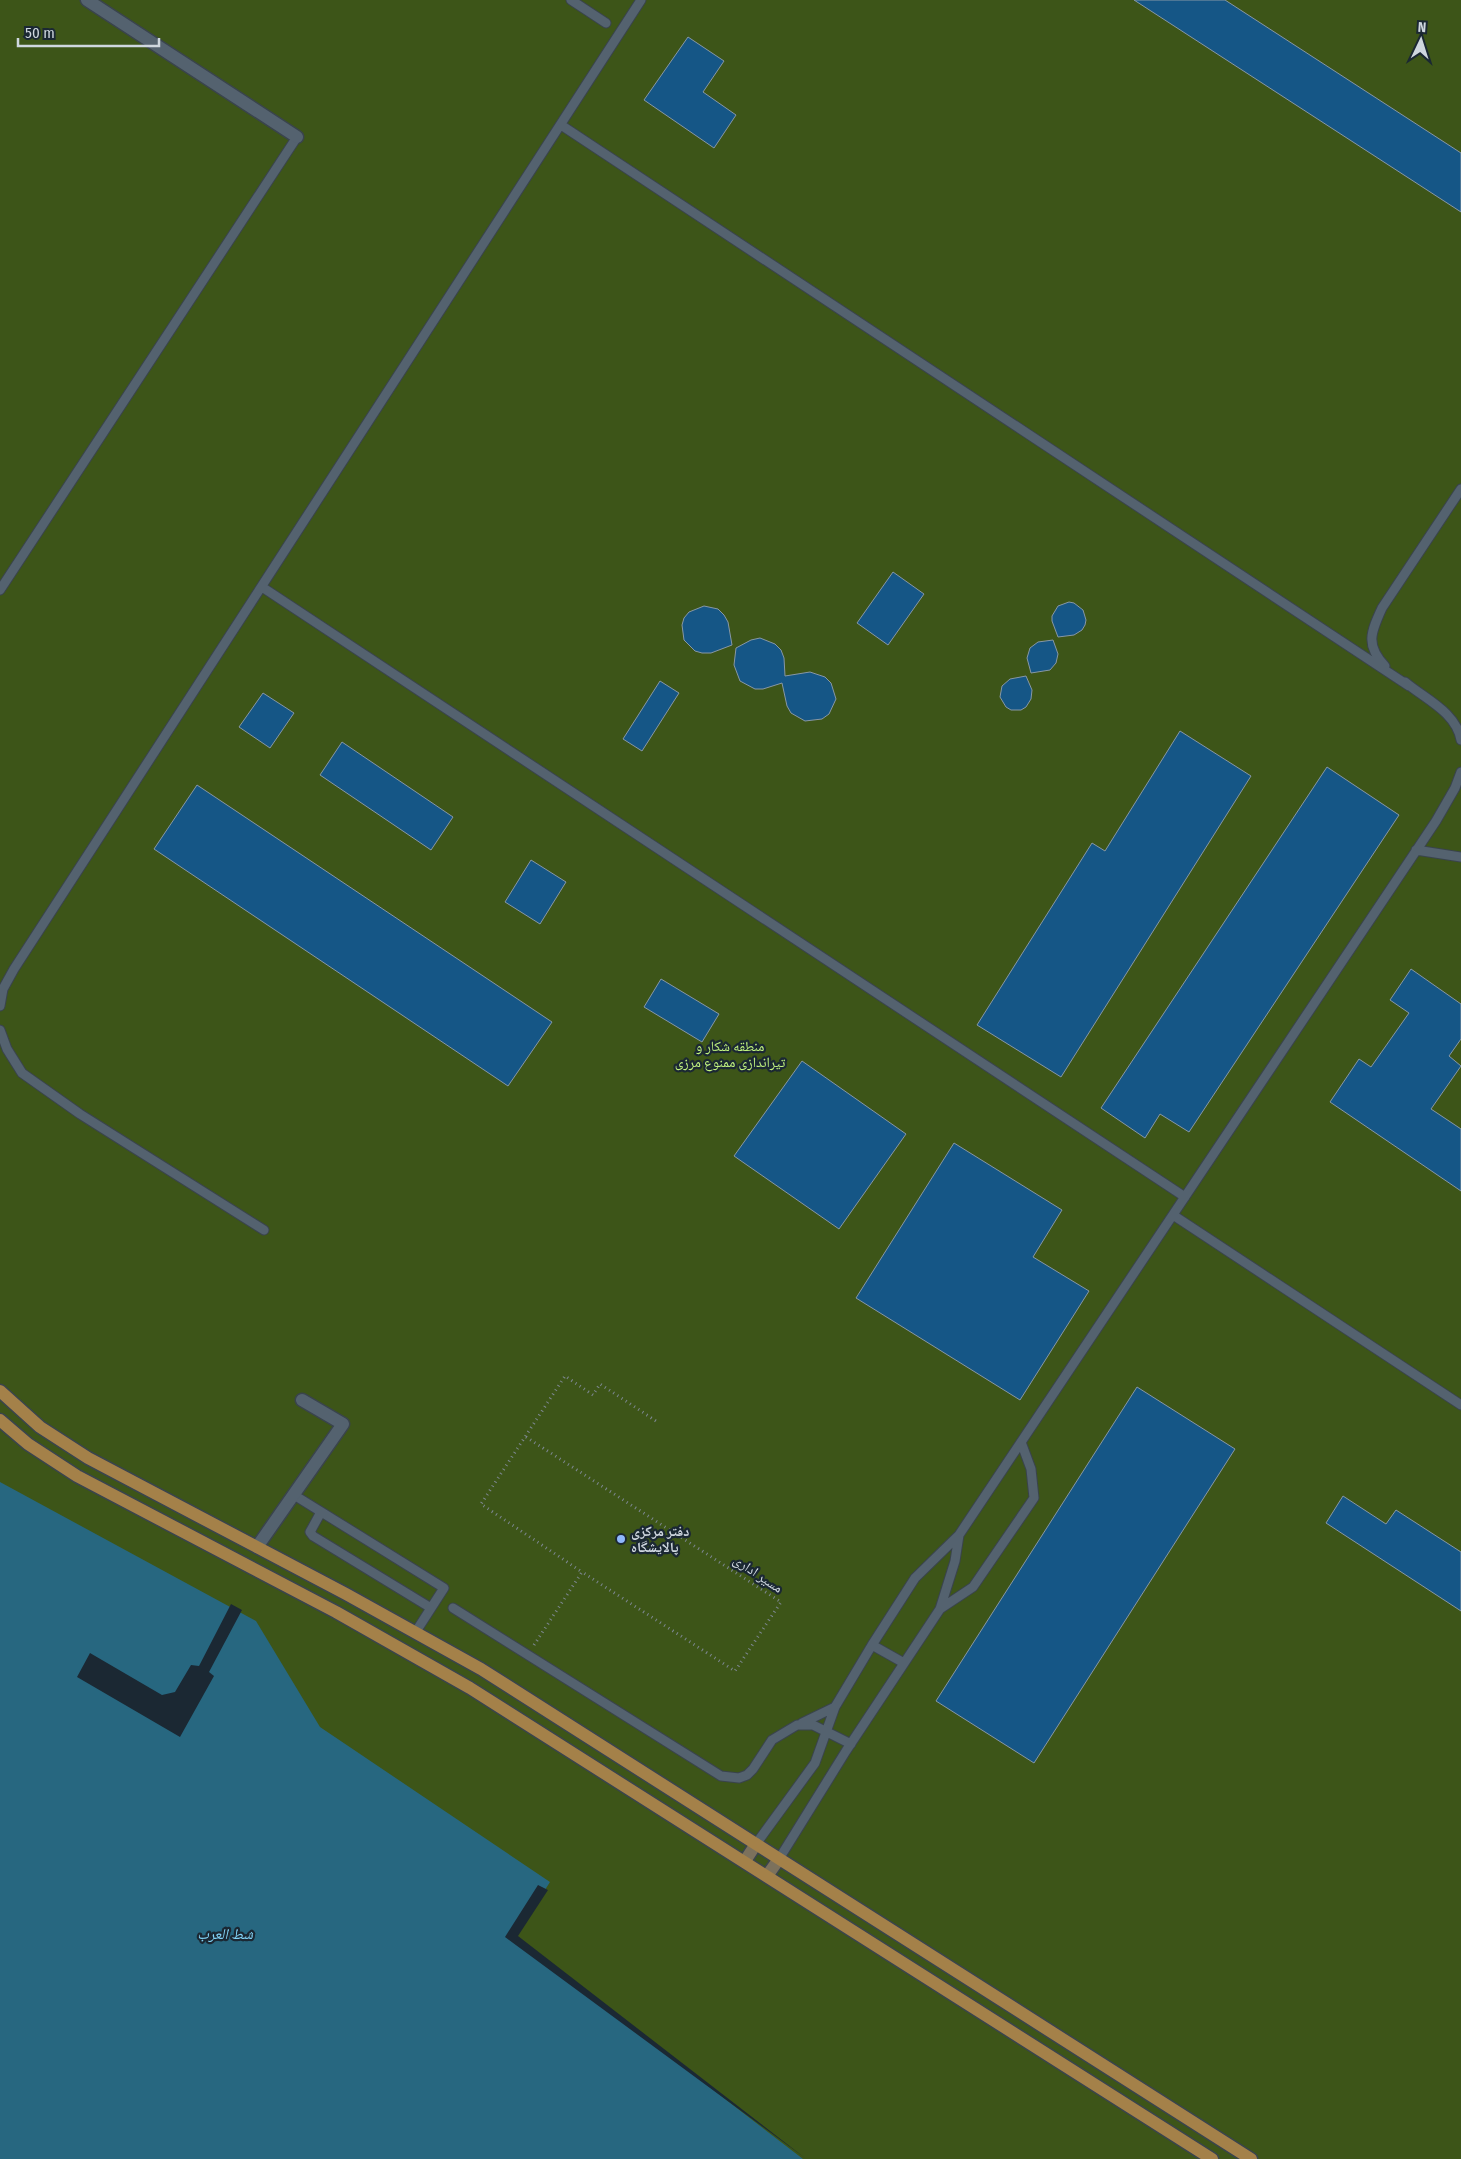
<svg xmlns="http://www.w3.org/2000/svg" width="1461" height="2159" font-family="'Fira Sans Condensed','Noto Naskh Arabic',sans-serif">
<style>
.green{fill:#3d5518}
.water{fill:#276780}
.pier{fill:#1b2833}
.building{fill:#155686;stroke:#8797a5}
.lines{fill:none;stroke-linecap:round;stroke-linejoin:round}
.service-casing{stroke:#3a444d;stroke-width:11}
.minor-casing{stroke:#3a444d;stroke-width:15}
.secondary-casing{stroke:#3a444d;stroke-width:15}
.primary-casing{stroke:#3a444d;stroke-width:15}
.path{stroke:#7e8892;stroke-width:3;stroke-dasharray:1 4;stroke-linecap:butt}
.service{stroke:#54626f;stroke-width:9}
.minor{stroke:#54626f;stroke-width:12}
.secondary{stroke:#7c715c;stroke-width:12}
.primary{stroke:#a48149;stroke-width:12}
.poi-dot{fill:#8fb8fd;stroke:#1b2833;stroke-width:2}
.labels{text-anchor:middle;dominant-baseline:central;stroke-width:4.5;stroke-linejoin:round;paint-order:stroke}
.park-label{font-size:14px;fill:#c2f47f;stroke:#1b2833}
.poi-label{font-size:14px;font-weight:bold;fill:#cfd7df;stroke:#1b2833;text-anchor:start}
.street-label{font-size:14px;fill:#cfd7df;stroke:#1b2833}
.water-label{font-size:15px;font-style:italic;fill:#81d2f5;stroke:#1b2833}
</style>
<rect width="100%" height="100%" fill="#1b2833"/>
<path class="green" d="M0,0H1461V2159H66L0,2108Z"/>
<path class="water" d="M0,1482L256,1621L320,1727L550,1882L515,1937L803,2159H0Z"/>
<path class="pier" d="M231,1604L242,1610L209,1672L214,1676L180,1737L77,1677L90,1653L162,1695L175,1692L191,1665L199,1666Z
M538,1885L548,1890L518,1936L805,2158L505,1937Z"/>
<path class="building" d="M1134,0H1225L1461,153V212Z
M688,37L724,61L703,92L736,115L714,148L644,100Z
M893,572L924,594L888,645L857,623Z
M1069,602L1074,603L1083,610L1086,620L1085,625L1082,630L1074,635L1058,637L1052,621V616L1058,606Z
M704,606L718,609L724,615L728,622L732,645L711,653H702L695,651L684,640L682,625L684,618L689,612Z
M760,638L775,644L781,650L784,658L785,676L810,672L825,677L831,683L836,699L829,714L822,719L805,721L791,713L787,706L782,683L763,689H755L740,681L734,665L736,648L751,640Z
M1053,640L1058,654L1056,663L1050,670L1031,673L1027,658L1030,648L1038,642Z
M1026,676L1032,690L1031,699L1026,707L1021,710H1011L1006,707L1000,697L1002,686L1010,679Z
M660,681L679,693L642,751L623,739Z
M263,693L294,713L270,748L239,727Z
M1180,731L1251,776L1061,1077L977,1025L1092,843L1105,851Z
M342,742L453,817L431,850L320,775Z
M1327,767L1399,815L1189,1132L1160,1114L1145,1138L1101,1108Z
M197,785L552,1022L508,1086L154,849Z
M531,860L566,882L540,924L505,902Z
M1411,969L1461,1004V1039L1449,1056L1461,1066L1431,1109L1461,1129V1191L1330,1102L1359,1059L1371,1067L1409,1013L1390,1000Z
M661,979L719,1014L702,1042L644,1007Z
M802,1061L906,1134L839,1229L734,1156Z
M954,1143L1062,1210L1033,1257L1089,1291L1020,1400L856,1298Z
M1137,1387L1235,1449L1034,1763L936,1701Z
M1343,1496L1386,1524L1396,1510L1461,1552V1611L1326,1523Z"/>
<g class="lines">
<g class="service-casing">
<path id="service" d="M571,0L606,23
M561,125L1409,686
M262,587L1185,1197
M0,590L297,137
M1385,666C1365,645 1371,632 1382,608L1461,489
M1405,682C1425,699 1456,712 1461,740
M1416,850L1461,857
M0,1006L3,989L14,969L641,0
M0,1030L7,1049L22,1073L80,1114L264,1230
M1173,1215L1461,1405
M294,1495L444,1588L415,1633
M321,1512L310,1532L313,1536L431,1608
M453,1608L721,1776L739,1778L747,1775L753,1769L772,1740L797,1725H813L851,1744
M940,1609L973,1587L1034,1498L1031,1469L1021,1442
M872,1645L904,1663
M802,1723L835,1707
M756,1844L815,1763L835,1707L872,1645L915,1578L959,1535L1436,821L1455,788L1461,772
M779,1859L846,1751L940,1609L955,1561L959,1535"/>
</g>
<g class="minor-casing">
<path id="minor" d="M87,0L297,137
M257,1547L343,1424L302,1400"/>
</g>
<g class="secondary-casing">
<path id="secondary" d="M745,1861L756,1844
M767,1876L779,1859"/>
</g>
<g class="primary-casing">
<path id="primary" d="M0,1391L40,1427L88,1458L346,1594L481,1669L1251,2159
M0,1420L28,1444L77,1476L336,1612L470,1688L1212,2159"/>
</g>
<path class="path" d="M526,1437L781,1602L735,1671L582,1572
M534,1645L582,1572L481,1504L565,1376L593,1395L600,1384L659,1423"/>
<use href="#service" class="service"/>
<use href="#minor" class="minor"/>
<use href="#secondary" class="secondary"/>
<use href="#primary" class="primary"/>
</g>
<circle class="poi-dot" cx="621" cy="1539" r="5"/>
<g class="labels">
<g class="park-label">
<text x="730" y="1046">منطقه شکار و<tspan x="730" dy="16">تیراندازی ممنوع مرزی</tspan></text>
</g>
<g class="poi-label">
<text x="631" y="1531">دفتر مرکزی<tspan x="631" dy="16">پالایشگاه</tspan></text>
</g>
<g class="street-label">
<text transform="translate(758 1574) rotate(34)">مسیر اداری</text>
</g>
<g class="water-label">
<text x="225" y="1934">شط العرب</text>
</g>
</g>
<g transform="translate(1421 40) rotate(4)" stroke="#1b2833" stroke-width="4" paint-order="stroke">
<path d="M0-4L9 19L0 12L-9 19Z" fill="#cfd7df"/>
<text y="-8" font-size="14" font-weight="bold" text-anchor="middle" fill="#cfd7df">N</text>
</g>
<path d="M18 38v8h141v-8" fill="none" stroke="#cfd7df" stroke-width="2.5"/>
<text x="25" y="38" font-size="15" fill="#cfd7df" stroke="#1b2833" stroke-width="4" paint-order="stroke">50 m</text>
</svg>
